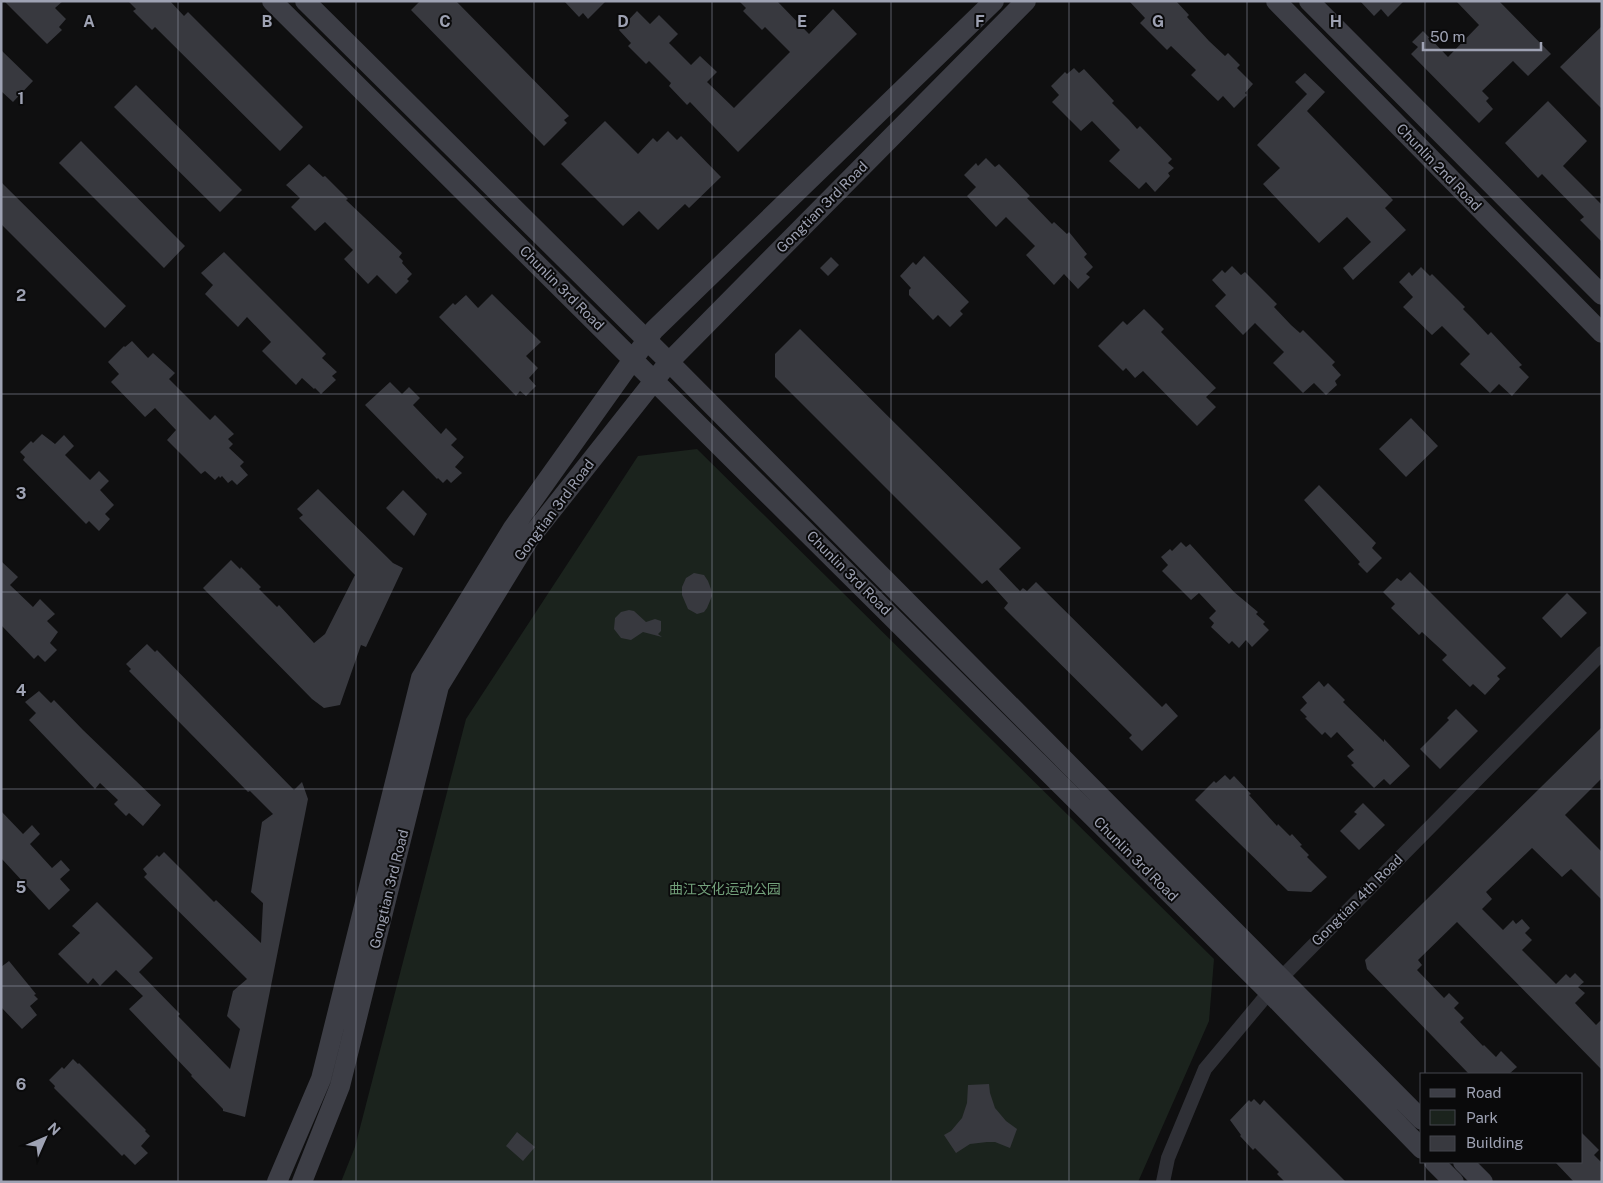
<svg xmlns="http://www.w3.org/2000/svg" width="1603" height="1183" font-family="'Public Sans','Noto Sans SC',sans-serif">
<style>
.green{fill:#1b231d}
.building{fill:#38393f}
.lines{fill:none;stroke-linecap:round;stroke-linejoin:round}
.street{stroke:#2f3036;stroke-width:14}
.secondary{stroke:#3d3e46;stroke-width:20}
.grid{fill:none;stroke:#9ea2b3;stroke-width:1;stroke-opacity:0.55}
.labels{text-anchor:middle;dominant-baseline:central;stroke-width:4;stroke-linejoin:round;paint-order:stroke}
.street-label{font-size:14px;fill:#9ea2b3;stroke:#0a0a0b}
.park-label{font-size:14px;fill:#73a17b;stroke:#0a0a0b}
.grid-label{font-size:16px;text-anchor:middle;font-weight:bold;fill:#9ea2b3;stroke:#0a0a0b;stroke-width:4;stroke-linejoin:round;paint-order:stroke}
</style>
<rect width="100%" height="100%" fill="#0f0f10"/>
<path class="green" d="M697,449L1214,959L1209,1021L1138,1182H341L355,1147L466,719L638,456Z"/>
<path class="building" d="M4,1H63L55,8L66,19L59,27L62,30L47,44Z
M128,1H170L184,16L188,12L303,127L280,151L155,27L152,30L133,11L136,9Z
M420,1H456L569,116L564,120L567,123L544,146L411,10Z
M564,1H606L588,19L583,13L579,17Z
M739,1H777L809,34L833,9L857,34L738,152L690,102L687,105L669,86L671,83L649,61L646,64L628,46L631,43L619,30L637,11L650,24L659,15L678,34L669,43L691,65L700,56L717,72L707,82L734,108L790,52L765,27L762,30L743,11L746,8Z
M1129,1H1176L1189,15L1187,17L1209,41L1225,56L1228,53L1240,65L1237,68L1253,84L1245,93L1247,95L1234,108L1223,96L1218,101L1191,75L1196,70L1171,46L1167,50L1140,23L1145,18Z
M1360,1H1404L1388,17L1381,9L1374,16Z
M1456,1H1499L1551,54L1528,76L1513,61L1482,91L1489,98L1486,101L1493,109L1479,123L1411,54L1418,47L1412,42L1423,31L1448,57L1479,25Z
M1602,26V109L1560,67Z
M1,50L33,81L13,102L1,91Z
M1074,68L1079,73L1084,69L1114,101L1112,103L1129,120L1137,129L1140,126L1172,159L1168,163L1174,168L1168,173L1170,176L1155,192L1146,182L1139,189L1109,161L1120,150L1092,121L1081,131L1052,102L1059,95L1051,86L1065,72L1067,74Z
M1305,73L1325,92L1307,111L1393,200L1385,208L1406,230L1353,280L1343,268L1371,242L1347,217L1319,243L1263,184L1280,168L1257,145L1307,94L1295,82Z
M136,85L242,190L220,212L114,107Z
M1548,101L1587,141L1563,166L1602,205V242L1580,220L1584,217L1542,174L1538,178L1505,143Z
M605,121L638,154L653,138L657,142L668,131L677,140L681,136L721,177L689,208L685,204L658,230L639,211L623,226L561,164Z
M81,141L185,246L164,268L59,163Z
M986,158L995,167L999,164L1030,196L1027,198L1052,224L1054,222L1067,234L1069,232L1087,254L1084,257L1093,267L1086,274L1090,277L1078,289L1064,274L1054,285L1026,255L1035,246L1006,217L996,227L967,196L976,187L964,175L976,163L978,166Z
M309,164L323,177L325,176L348,199L346,200L402,253L399,257L403,261L402,263L412,274L407,279L409,281L396,294L377,275L368,284L344,259L353,250L325,222L315,231L291,207L300,198L286,185Z
M1,182L126,306L105,328L1,224Z
M224,252L326,354L322,358L337,372L332,376L336,380L321,394L315,388L314,389L302,378L296,385L262,351L271,342L247,317L238,327L205,294L213,285L201,273Z
M924,256L969,302L960,311L963,314L950,327L938,315L933,320L909,295V290L911,288L900,276L913,262L916,265Z
M831,257L839,265L828,276L820,268Z
M1232,266L1241,275L1245,272L1277,304L1274,307L1291,325L1300,333L1303,330L1335,362L1332,365L1341,375L1335,381L1337,385L1326,395L1314,383L1303,393L1273,363L1284,352L1255,323L1243,335L1215,306L1226,295L1212,280L1222,270L1225,273Z
M1421,267L1430,276L1432,274L1465,307L1463,309L1472,318L1488,335L1491,332L1522,365L1519,367L1529,377L1512,396L1499,384L1490,393L1460,364L1470,354L1442,326L1432,335L1403,307L1413,297L1399,282L1409,272L1412,276Z
M492,294L541,342L526,356L538,368L529,378L536,386L526,396L520,391L516,396L439,317L453,303L455,305L466,295L478,308Z
M1144,309L1164,329L1161,332L1216,388L1206,397L1216,407L1197,426L1143,371L1135,378L1126,368L1123,371L1098,346L1123,321L1127,325Z
M800,329L1021,548L999,569L1020,591L1023,588L1027,591L1036,582L1162,707L1166,703L1178,716L1142,751L1129,738L1132,735L1004,608L1008,603L987,580L982,584L775,377V354Z
M132,341L148,358L153,353L175,373L169,379L210,420L215,415L234,434L228,439L233,444L229,448L244,462L240,466L248,475L237,485L232,480L228,483L222,476L220,478L219,476L215,480L205,471L201,474L167,440L176,430L155,408L145,417L111,382L119,374L108,362L124,346L125,347Z
M390,382L402,394L409,387L420,398L413,405L441,434L446,428L457,439L451,445L464,457L455,467L462,473L451,483L447,479L443,483L438,478L437,479L365,405Z
M1411,418L1438,446L1406,477L1379,449Z
M42,434L55,444L64,435L74,446L65,455L90,480L99,471L109,481L100,490L114,505L105,514L110,519L99,531L89,521L86,524L23,460L25,457L20,452L31,441L33,443Z
M1319,485L1376,543L1372,548L1382,558L1367,573L1358,564L1360,562L1304,500Z
M318,489L393,563L403,568L366,647L361,645L340,705L324,708L312,699L203,588L231,560L240,569L241,567L261,587L259,589L277,607L279,605L314,643L325,634L355,575L299,518L303,515L297,509Z
M403,490L427,514L414,536L386,508Z
M1181,542L1186,547L1190,544L1234,592L1258,612L1256,614L1265,622L1263,624L1269,630L1252,647L1246,640L1239,648L1232,641L1229,644L1211,627L1214,623L1209,618L1216,611L1199,593L1191,600L1162,571L1168,565L1161,557L1170,549L1172,551Z
M1,561L18,577L10,585L33,607L40,599L55,614L47,621L58,632L50,643L57,650L45,662L38,655L34,659L1,625Z
M1410,572L1506,668L1497,676L1500,679L1485,695L1473,684L1470,687L1442,660L1447,655L1422,632L1419,635L1391,608L1395,604L1383,592L1397,578L1401,581Z
M694,573L704,575L708,581L711,589L712,596L707,608L704,612L697,614L688,609L682,595V587L686,578Z
M1567,593L1587,613L1561,638L1542,618Z
M629,610L634,611L646,622L655,619L661,621V631L658,634L662,637L643,632L631,640L621,638L614,629L615,618L621,612Z
M147,644L155,652L157,650L294,790L302,782L308,799L245,1117L223,1111V1109L191,1076L192,1075L129,1009L143,996L116,970L100,986L93,978L88,984L58,954L80,933L72,926L97,902L153,958L139,972L180,1014L178,1016L230,1069L240,1029L227,1016L233,991L247,979L144,877L147,874L143,869L157,855L159,857L164,852L214,902L216,900L261,943L263,903L251,892L262,822L273,814L250,791L248,792L129,671L131,669L126,664Z
M1319,681L1324,687L1328,683L1345,700L1343,702L1384,742V739L1410,766L1390,785L1384,779L1374,788L1351,765L1354,763L1347,756L1354,750L1337,732L1331,738L1325,732L1322,735L1305,718L1307,717L1300,710L1307,703L1302,697Z
M39,691L51,703L54,700L83,730L161,805L143,826L129,813L126,816L114,804L118,800L100,783L95,789L29,720L36,713L25,702Z
M1456,709L1478,731L1440,769L1420,749L1449,720L1447,718Z
M1602,727V778L1565,815L1602,852V900L1571,869L1562,877L1532,848L1486,892L1492,899L1482,909L1503,930L1513,920L1516,924L1522,919L1530,928L1525,933L1532,940L1522,950L1556,984L1566,974L1570,978L1575,973L1584,982L1578,987L1585,993L1575,1003L1596,1025L1602,1019V1070L1457,922L1418,960L1422,965L1417,970L1444,998L1449,993L1459,1003L1454,1008L1464,1018L1460,1022L1483,1046L1484,1045L1496,1057L1501,1051L1517,1067L1509,1074H1469L1367,969L1365,960Z
M1225,775L1230,780L1234,776L1251,794L1249,795L1277,826L1278,824L1290,836L1292,834L1302,845L1300,846L1309,855L1307,857L1327,877L1311,892L1288,891L1195,800L1214,781L1216,783Z
M1363,803L1385,825L1359,850L1340,831L1357,814L1354,812Z
M1,811L23,834L32,825L40,834L30,844L52,868L61,860L70,870L60,879L70,890L49,910L1,858Z
M9,961L36,994L34,995L38,999L30,1006L37,1015L22,1029L1,1007V967Z
M73,1059L78,1064L79,1063L146,1130L145,1131L150,1136L141,1146L148,1153L135,1165L124,1154L122,1156L54,1088L55,1086L49,1080L62,1067L64,1069Z
M989,1084L990,1093L995,1108L1006,1121L1017,1129L1010,1148L995,1142H987L970,1144L956,1153L944,1135L951,1131L962,1118L967,1103L968,1085Z
M1254,1099L1260,1105L1264,1100L1346,1182H1285L1277,1174L1279,1172L1255,1148L1253,1150L1240,1136L1241,1135L1230,1120L1249,1100L1251,1102Z
M517,1132L535,1147L523,1161L506,1146Z
M1582,1133L1599,1150L1594,1155L1602,1163V1182H1574L1555,1162H1582Z"/>
<g class="lines">
<path class="street" d="M1163,1182L1168,1158L1205,1069L1281,978L1602,653"/>
<path class="secondary" d="M272,1L1269,992L1422,1149
M305,1L669,362L1422,1120
M1276,1L1602,333
M1309,1L1602,295
M1434,1162L1454,1182
M1463,1162L1483,1182
M277,1182L321,1079L421,678L513,528L654,330L994,1
M302,1182L340,1086L439,686L529,539L669,362L1026,1"/>
</g>
<path class="grid" d="M178,1V1182M356,1V1182M534,1V1182M712,1V1182M891,1V1182M1069,1V1182M1247,1V1182M1425,1V1074M1,197H1602M1,394H1602M1,592H1602M1,789H1602M1,986H1602M1425,1162V1182"/>
<g class="labels">
<g class="street-label">
<text transform="translate(1439 167) rotate(46)">Chunlin 2nd Road</text>
<text transform="translate(822 207) rotate(-45)">Gongtian 3rd Road</text>
<text transform="translate(562 288) rotate(45)">Chunlin 3rd Road</text>
<text transform="translate(554 510) rotate(-53)">Gongtian 3rd Road</text>
<text transform="translate(849 573) rotate(45)">Chunlin 3rd Road</text>
<text transform="translate(1136 859) rotate(45)">Chunlin 3rd Road</text>
<text transform="translate(389 889) rotate(-76)">Gongtian 3rd Road</text>
<text transform="translate(1357 900) rotate(-45)">Gongtian 4th Road</text>
</g>
<g class="park-label">
<text x="725" y="889">曲江文化运动公园</text>
</g>
</g>
<g class="grid-label">
<text x="89" y="27">A</text>
<text x="267" y="27">B</text>
<text x="445" y="27">C</text>
<text x="623" y="27">D</text>
<text x="802" y="27">E</text>
<text x="980" y="27">F</text>
<text x="1158" y="27">G</text>
<text x="1336" y="27">H</text>
<text x="21" y="104">1</text>
<text x="21" y="301">2</text>
<text x="21" y="499">3</text>
<text x="21" y="696">4</text>
<text x="21" y="893">5</text>
<text x="21" y="1090">6</text>
</g>
<rect width="1603" height="1183" fill="none" stroke="#9ea2b3" stroke-width="5"/>
<rect x="1420" y="1073" width="162" height="90" fill="#0a0a0b" stroke="#45474e"/>
<rect x="1430" y="1089" width="25" height="8" fill="#3d3e46" stroke="#45474e"/>
<text x="1466" y="1098" font-size="15" fill="#9ea2b3">Road</text>
<rect x="1430" y="1110" width="25" height="15" fill="#1b231d" stroke="#45474e"/>
<text x="1466" y="1123" font-size="15" fill="#9ea2b3">Park</text>
<rect x="1430" y="1136" width="25" height="15" fill="#38393f" stroke="#45474e"/>
<text x="1466" y="1148" font-size="15" fill="#9ea2b3">Building</text>
<g transform="translate(45 1138) rotate(45)" stroke="#0a0a0b" stroke-width="4" paint-order="stroke">
<path d="M0-4L9 19L0 12L-9 19Z" fill="#9ea2b3"/>
<text y="-8" font-size="14" font-weight="bold" text-anchor="middle" fill="#9ea2b3">N</text>
</g>
<path d="M1423 42v8h118v-8" fill="none" stroke="#9ea2b3" stroke-width="2.5"/>
<text x="1430" y="42" font-size="15" fill="#9ea2b3" stroke="#0a0a0b" stroke-width="4" paint-order="stroke">50 m</text>
</svg>
